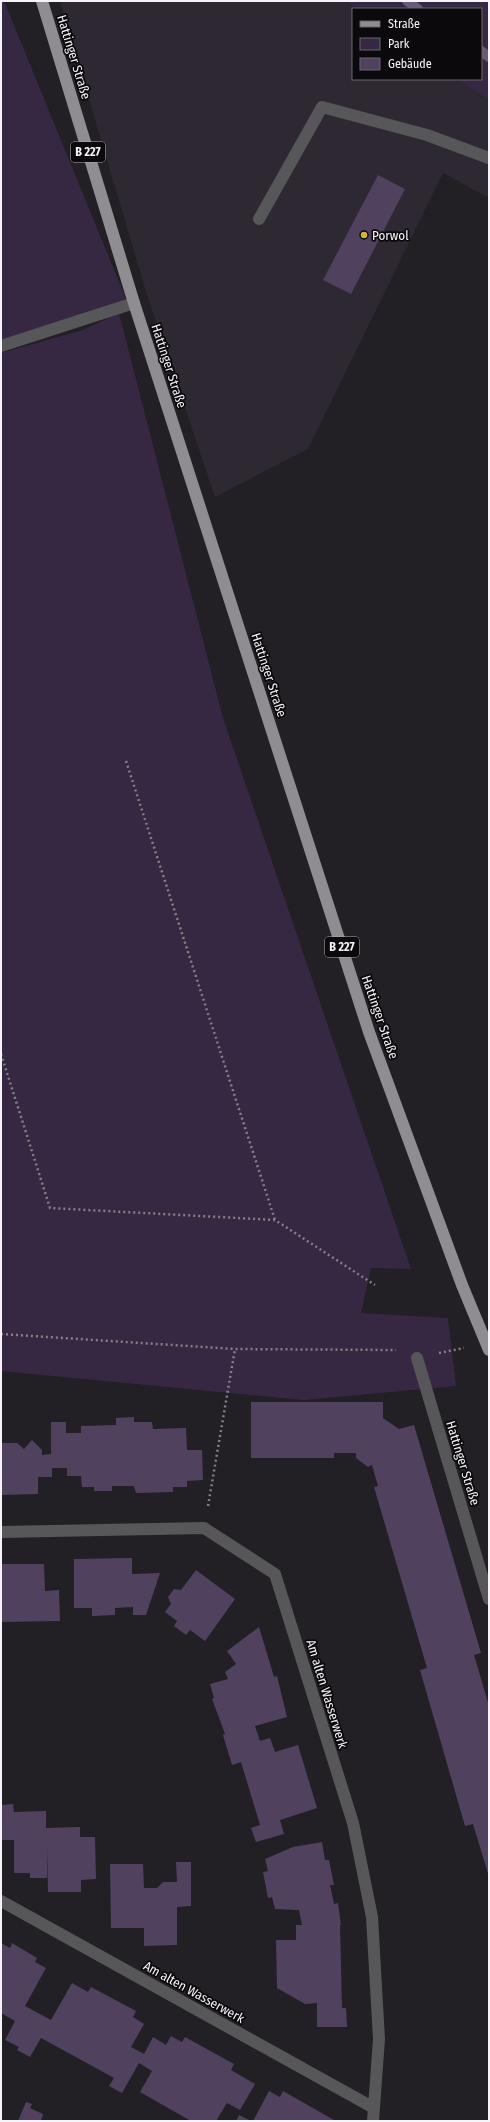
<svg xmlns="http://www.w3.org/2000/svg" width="490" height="2122" font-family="'Fira Sans Condensed',sans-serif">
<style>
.built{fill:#2e2833}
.green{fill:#362843}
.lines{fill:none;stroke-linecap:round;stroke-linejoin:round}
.stream{stroke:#695a78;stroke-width:10}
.building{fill:#50425f}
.path{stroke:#838086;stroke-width:2.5;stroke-dasharray:2 3;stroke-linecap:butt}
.minor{stroke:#575659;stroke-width:12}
.major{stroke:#8f8c92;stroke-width:12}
.poi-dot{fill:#d1b736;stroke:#0b090c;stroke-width:1.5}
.labels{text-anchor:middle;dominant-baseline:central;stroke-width:3.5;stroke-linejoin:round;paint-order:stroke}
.shield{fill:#0b090c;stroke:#b0aeb1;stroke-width:1}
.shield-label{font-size:12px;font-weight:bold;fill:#f6f4f8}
.street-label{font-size:13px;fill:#f6f4f8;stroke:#0b090c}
.poi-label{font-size:13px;fill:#f6f4f8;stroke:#0b090c;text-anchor:start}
</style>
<rect width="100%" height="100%" fill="#221f25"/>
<path class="built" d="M60,1H346L356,9H353V79H456L489,100V198L443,173L308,449L215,497L147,295Z"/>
<path class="green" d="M1,1H4L126,299L79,316L1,340Z
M346,1H489V100L456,79H481V9H356Z
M119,313L223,718L411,1269L371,1268L361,1313L448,1318L456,1386L304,1400L1,1371V353L83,330Z"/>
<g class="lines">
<path class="stream" d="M407,1L418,9
M481,51L489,57"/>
</g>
<path class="building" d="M378,175L405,189L351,294L323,280Z
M251,1402H383V1418L399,1429L414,1425L481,1653L474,1655L489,1706V1877L473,1824L465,1826L420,1670L427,1668L374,1487L378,1486L372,1465L368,1467L356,1458V1453H334V1458H251Z
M134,1417V1422H152L153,1429L186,1428L187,1450H202L203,1480L187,1481V1487H173V1492L136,1493L134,1486H112V1491H94V1487H82L81,1476H67V1468H52V1477H38V1494L1,1495V1443H17L24,1449L32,1440L42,1450V1455L51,1454V1422H66V1433H81V1426L116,1425V1418Z
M132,1558V1574L160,1573L146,1615H133V1607L115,1608V1615L92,1616V1608H74V1559Z
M1,1564H44L45,1591L59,1590L60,1621L1,1622Z
M196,1570L235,1599L205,1641L190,1630L186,1635L174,1626L177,1621L165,1612L171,1604L168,1597L174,1589L181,1590Z
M259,1627L274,1677L277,1676L287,1717L255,1726L260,1741L270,1738L275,1752L298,1745L317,1808L280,1820L284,1834L256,1842L251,1828L260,1825L241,1762L232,1765L223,1735L225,1734L212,1699L214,1698L210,1684L228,1679L225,1672L236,1664L227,1651Z
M13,1804L14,1812L46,1811V1828L80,1827V1837H95L96,1879L81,1880V1892H48L47,1848V1878H30V1873H14V1840H1V1805Z
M322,1842L325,1860H329L334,1885H330L334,1904L338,1903L341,1925H340L342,2008H346L347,2027H317V2003L305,2004L277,1988L276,1940H296V1925H302L299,1910L275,1909L272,1897L268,1898L263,1872L268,1871L265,1859L293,1847Z
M176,1862H191V1906L177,1907V1945L144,1946V1928H111L110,1864H143L144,1888H157L163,1882H177Z
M1,1943L10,1948L12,1943L37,1958L35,1962L46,1968L25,2006L51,2020L72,1983L88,1992L91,1987L136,2011L133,2017L144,2024L131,2047L144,2054L153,2037L166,2045L171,2036L182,2042L185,2037L234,2064L231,2070L255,2084L240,2110L227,2103L216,2121H191L140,2092L152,2071L139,2063L122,2093L109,2086L114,2078L41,2038L30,2057L17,2050L19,2047L5,2040L15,2021L1,2013Z
M269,2091L280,2097L283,2091L334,2120L253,2121Z
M26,2102L32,2104L30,2108L43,2114L41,2121H18Z
M239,2115L251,2121H236Z"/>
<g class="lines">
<path class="path" d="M126,761L275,1220
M1,1054L50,1208L275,1220L375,1285
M1,1334L235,1349L396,1350
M439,1353L464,1348
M208,1506L235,1349"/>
<path class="minor" d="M259,219L322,107L427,135L489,158
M1,346L134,303
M417,1358L489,1599
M1,1532L204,1528L275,1574L353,1823L372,1917L379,2039L373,2121
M1,1901L374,2108"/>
<path class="major" d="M42,1L134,303L369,1032L462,1285L489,1350"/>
</g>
<circle class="poi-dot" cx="364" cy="235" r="4"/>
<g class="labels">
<g class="shield">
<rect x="71" y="142" width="34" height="20" rx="3"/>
<rect x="325" y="937" width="34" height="20" rx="3"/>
</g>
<g class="shield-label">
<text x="88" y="152">B 227</text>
<text x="342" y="947">B 227</text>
</g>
<g class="street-label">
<text transform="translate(74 57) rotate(73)">Hattinger Straße</text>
<text transform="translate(169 366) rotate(72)">Hattinger Straße</text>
<text transform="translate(269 675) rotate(72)">Hattinger Straße</text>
<text transform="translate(380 1017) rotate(71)">Hattinger Straße</text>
<text transform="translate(463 1463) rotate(73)">Hattinger Straße</text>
<text transform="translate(327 1694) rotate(73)">Am alten Wasserwerk</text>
<text transform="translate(194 1992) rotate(29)">Am alten Wasserwerk</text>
</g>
<g class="poi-label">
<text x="372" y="235">Porwol</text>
</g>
</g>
<rect width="490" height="2122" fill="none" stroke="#f6f4f8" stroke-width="4"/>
<rect x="352" y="8" width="130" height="72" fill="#0b090c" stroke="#69676a"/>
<rect x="360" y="21" width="20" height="6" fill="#8f8c92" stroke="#69676a"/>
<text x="388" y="28" font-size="12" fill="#f6f4f8">Straße</text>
<rect x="360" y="38" width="20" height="12" fill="#362843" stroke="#69676a"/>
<text x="388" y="48" font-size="12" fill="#f6f4f8">Park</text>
<rect x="360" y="58" width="20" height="12" fill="#50425f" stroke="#69676a"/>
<text x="388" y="68" font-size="12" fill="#f6f4f8">Gebäude</text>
</svg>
